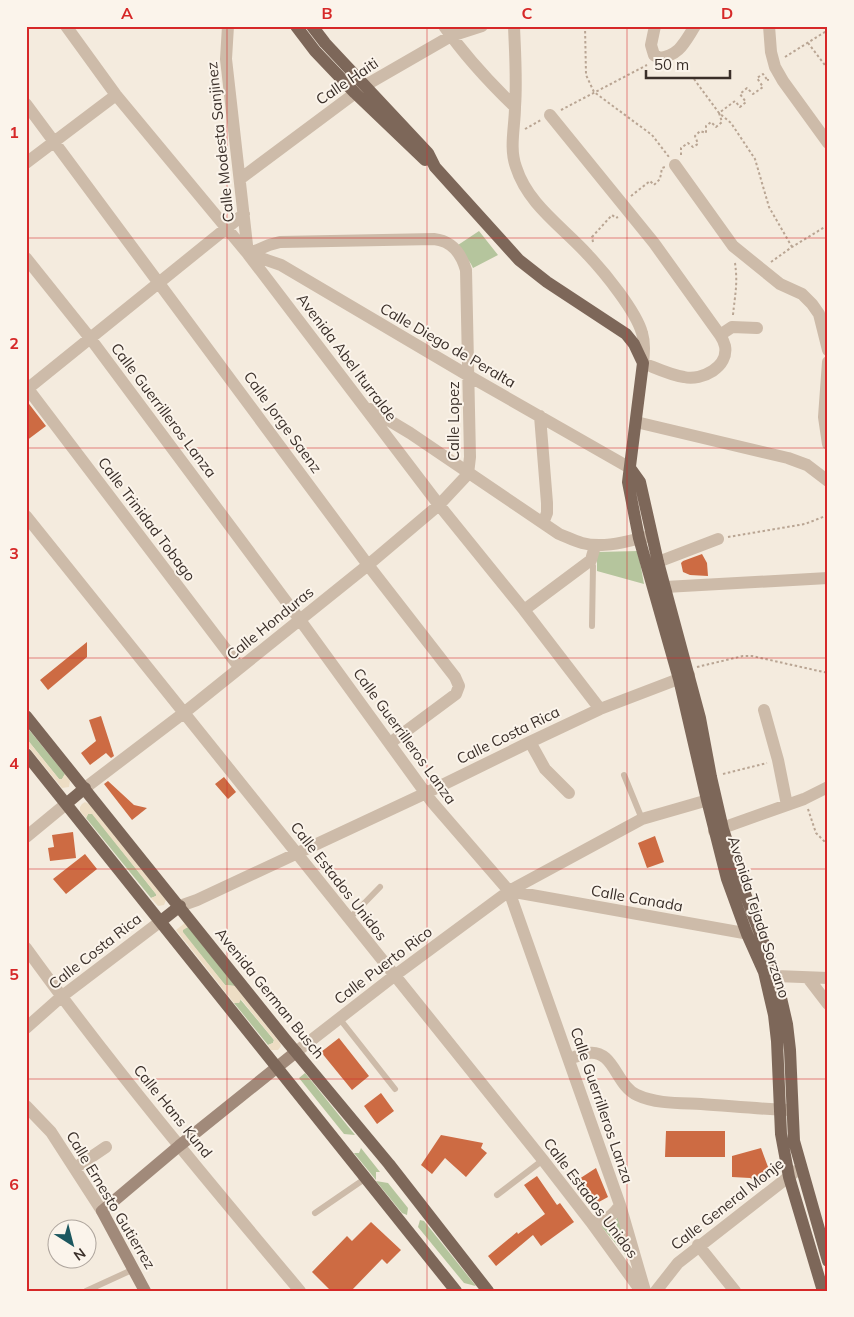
<svg xmlns="http://www.w3.org/2000/svg" width="854" height="1317" font-family="Mulish,sans-serif">
<style>
.green{fill:#b5c59d}
.plaza{fill:#edddc4}
.building{fill:#cd6b43}
.lines{fill:none;stroke-linecap:round;stroke-linejoin:round}
.path{stroke:#b9a593;stroke-width:2;stroke-dasharray:2.5 2.5;stroke-linecap:butt}
.lane{stroke:#cdbba9;stroke-width:6}
.street{stroke:#cdbba9;stroke-width:12}
.secondary{stroke:#a18a7a;stroke-width:12}
.primary{stroke:#7d6759;stroke-width:12}
.grid{fill:none;stroke:#d62828;stroke-width:1;stroke-opacity:0.55}
.labels{text-anchor:middle;dominant-baseline:central;stroke-width:4;stroke-linejoin:round;paint-order:stroke}
.street-label{font-size:15px;fill:#3a2f29;stroke:#fbf4eb}
.neatline{fill:none;stroke:#d62828;stroke-width:2}
.grid-label{font-size:16px;text-anchor:middle;font-weight:bold;fill:#d62828}
</style>
<rect width="100%" height="100%" fill="#f4ebde"/>
<path class="green" d="M479,231L498,255L473,268L471,264L458,245Z
M638,551L644,584L597,571V552Z
M26,726L65,774L62,779H59L26,738Z
M92,813L156,894V896L151,898L86,818L88,814Z
M188,927L235,986L225,985L182,932L183,929Z
M240,999L274,1040L273,1043L268,1045L234,1003H239Z
M305,1073L355,1135L344,1134L299,1078Z
M361,1148L380,1172H376V1180L354,1153H359Z
M376,1181L388,1183L408,1208L407,1215L402,1213Z
M618,1217L633,1264L600,1225C609,1226 613,1223 618,1217Z
M420,1220L424,1221L476,1286L464,1283L418,1227Z"/>
<path class="plaza" d="M26,738L59,779H62L65,774L70,781L69,787L62,788L26,744Z
M85,802L89,804L166,900L164,905L158,906L151,898L156,896V894L92,814H88L86,818L80,811V807L82,804Z
M185,923L188,927L183,930V932L225,985L235,986L280,1043L281,1046L278,1050H271L268,1045L273,1043L274,1040L241,999L239,1003H234L176,930Z"/>
<path class="building" d="M26,400L46,426L26,441Z
M702,554L707,563L708,576L690,575L683,572L681,563L683,561Z
M87,642V657L48,690L40,680Z
M101,716L114,756L111,758L106,753L90,765L81,753L96,741L89,720Z
M224,777L236,792L228,799L215,784Z
M108,781L134,805L147,808L132,820L104,784Z
M73,832L76,858L50,861L48,848L54,847L52,835Z
M655,836L664,862L647,868L638,843Z
M85,854L97,869L66,894L53,879Z
M339,1038L369,1076L352,1090L321,1052Z
M381,1093L394,1111L377,1124L364,1106Z
M666,1131H725V1157H665Z
M441,1135L483,1143L481,1148L487,1153L466,1177L445,1158L432,1174L421,1165Z
M761,1148L771,1175L761,1182L750,1178L732,1177V1156Z
M596,1168L608,1197L597,1203L579,1179Z
M537,1176L557,1205L560,1203L574,1222L541,1246L533,1235L496,1266L488,1256L517,1232L518,1234L545,1214L524,1185Z
M371,1222L401,1250L387,1264L382,1259L351,1291H331L312,1272L347,1236L352,1241Z"/>
<g class="lines">
<path class="path" d="M585,26L586,75L594,92L652,135L669,157
M808,43L828,69
M785,57L828,30
M694,79L719,113L731,123L755,159L769,207L792,247
M561,110L647,65
M525,129L541,120
M681,155V148L688,143L693,147L698,144L695,136L700,131L706,133V126L711,122L716,127L722,122L719,113L735,101L740,107L746,102L740,94L747,88L753,94L763,87L757,78L763,74L768,81V79
M631,196L650,181L654,185L660,179L662,168L665,167
M593,242L592,237L612,215L616,218L618,217
M771,262L792,247L828,225
M733,315C735,294 738,284 735,263
M728,537L805,524L828,515
M697,667L743,656H752L828,673
M723,774L767,763
M808,809L816,833L828,845"/>
<path class="lane" d="M591,560L593,566L592,626
M624,775L642,819
M349,919L380,887
M339,1018L395,1089
M497,1195L543,1160
M315,1213L366,1178
M86,1291L134,1269"/>
<path class="street" d="M66,26L116,95L248,254L439,505L524,610L600,709
M228,26L226,59L248,254
M444,26C465,56 489,82 515,107
M514,26C515,53 517,80 515,107C515,126 509,148 516,167C528,205 563,227 588,255C604,272 636,311 642,333C645,343 644,353 643,363C656,368 670,375 684,377C702,381 729,367 725,346C724,342 722,338 720,335L654,243L550,115
M655,26L651,45L654,55L659,58C680,55 684,43 695,26
M769,26L771,52L775,67L783,81L828,143
M26,104L368,565L455,677L459,686L456,694L390,743
M26,163L116,95
M675,165L733,246L780,284L802,294L812,304L819,314L828,350
M240,179L366,85L451,36L482,26
M248,254L269,245L280,242L434,239C452,241 461,253 466,270L470,457L468,474
M249,254L281,265L469,376L630,468
M26,258L90,338L300,620L432,802L509,891L620,1205L645,1291
M720,335L732,327L757,328
M828,362L824,417L828,444
M28,389L240,668
M26,390L244,214
M370,409L410,433L559,534C567,537 574,541 582,543C604,549 628,541 650,536
M540,416L547,503V513L543,523
M636,422L788,458L807,465L828,481
M26,516L543,1160L591,1222L641,1291
M658,562L718,539
M665,587L828,578
M524,610L591,560L595,546
M764,710L778,760L787,805
M530,742L545,769L569,793
M85,788L185,712L368,565L439,505L468,474
M714,831L804,799L828,787
M26,837L66,804
M509,891L755,935
M180,906L197,900L426,793L530,742L600,709L689,675
M26,948C112,1067 206,1179 300,1291
M766,973L776,976L828,978
M808,978L828,1004
M26,1028L61,997L161,921
M296,1052L394,976L509,891L642,819L715,798
M569,1059C575,1057 582,1054 588,1053C614,1049 616,1086 637,1095C656,1104 681,1103 701,1104C731,1106 760,1109 790,1110
M26,1106L51,1132L102,1211
M75,1168L106,1147
M591,1222C605,1221 612,1217 620,1205
M698,1245L735,1291
M656,1291L678,1263L796,1171"/>
<path class="secondary" d="M145,1291L102,1211L179,1146L296,1052"/>
<path class="primary" d="M296,26L315,51L355,93L425,160
M312,26L325,43L428,153L435,167L519,260L547,282L626,334L634,344L643,363L628,482L639,538L679,679L707,800L727,879L747,934L764,972L774,1015L777,1041L781,1134L789,1177L823,1291
M630,468L640,482L658,562L700,718L711,777L723,829L738,875L776,976L787,1024L790,1050L794,1141L828,1261
M26,716L285,1039L389,1164L488,1291
M26,754L456,1291
M66,804L85,788
M161,921L180,906"/>
</g>
<path class="grid" d="M227,26V1291M427,26V1291M627,26V1291M26,238H828M26,448H828M26,658H828M26,869H828M26,1079H828"/>
<g class="labels">
<g class="street-label">
<text transform="translate(347 81) rotate(-34)">Calle Haiti</text>
<text transform="translate(220 142) rotate(-96)">Calle Modesta Sanjinez</text>
<text transform="translate(448 345) rotate(30)">Calle Diego de Peralta</text>
<text transform="translate(347 357) rotate(53)">Avenida Abel Iturralde</text>
<text transform="translate(164 410) rotate(53)">Calle Guerrilleros Lanza</text>
<text transform="translate(453 421) rotate(-90)">Calle Lopez</text>
<text transform="translate(283 422) rotate(54)">Calle Jorge Saenz</text>
<text transform="translate(147 519) rotate(53)">Calle Trinidad Tobago</text>
<text transform="translate(270 623) rotate(-39)">Calle Honduras</text>
<text transform="translate(508 735) rotate(-26)">Calle Costa Rica</text>
<text transform="translate(405 736) rotate(54)">Calle Guerrilleros Lanza</text>
<text transform="translate(339 881) rotate(52)">Calle Estados Unidos</text>
<text transform="translate(637 898) rotate(10)">Calle Canada</text>
<text transform="translate(759 917) rotate(72)">Avenida Tejada Sorzano</text>
<text transform="translate(95 951) rotate(-38)">Calle Costa Rica</text>
<text transform="translate(383 965) rotate(-37)">Calle Puerto Rico</text>
<text transform="translate(270 993) rotate(51)">Avenida German Busch</text>
<text transform="translate(602 1105) rotate(71)">Calle Guerrilleros Lanza</text>
<text transform="translate(173 1111) rotate(51)">Calle Hans Kund</text>
<text transform="translate(591 1198) rotate(53)">Calle Estados Unidos</text>
<text transform="translate(111 1200) rotate(59)">Calle Ernesto Gutierrez</text>
<text transform="translate(727 1204) rotate(-38)">Calle General Monje</text>
</g>
</g>
<rect width="854" height="1317" fill="none" stroke="#fbf4eb" stroke-width="55"/>
<g transform="translate(72 1244) rotate(144)"><circle r="24" fill="#fbf4eb" stroke="#aea59d"/>
<path d="M0-4L9 19L0 12L-9 19Z" fill="#1c575f"/>
<text y="-8" font-size="14" font-weight="bold" text-anchor="middle" fill="#3a2f29">N</text>
</g>
<path d="M646 70v8h84v-8" fill="none" stroke="#3a2f29" stroke-width="2.5"/>
<text x="654" y="70" font-size="15" fill="#3a2f29" stroke="#fbf4eb" stroke-width="4" paint-order="stroke">50 m</text>
<rect x="28" y="28" width="798" height="1262" class="neatline"/>
<g class="grid-label">
<text x="127" y="19">A</text>
<text x="327" y="19">B</text>
<text x="527" y="19">C</text>
<text x="727" y="19">D</text>
<text x="14" y="138">1</text>
<text x="14" y="349">2</text>
<text x="14" y="559">3</text>
<text x="14" y="769">4</text>
<text x="14" y="980">5</text>
<text x="14" y="1190">6</text>
</g>
</svg>
